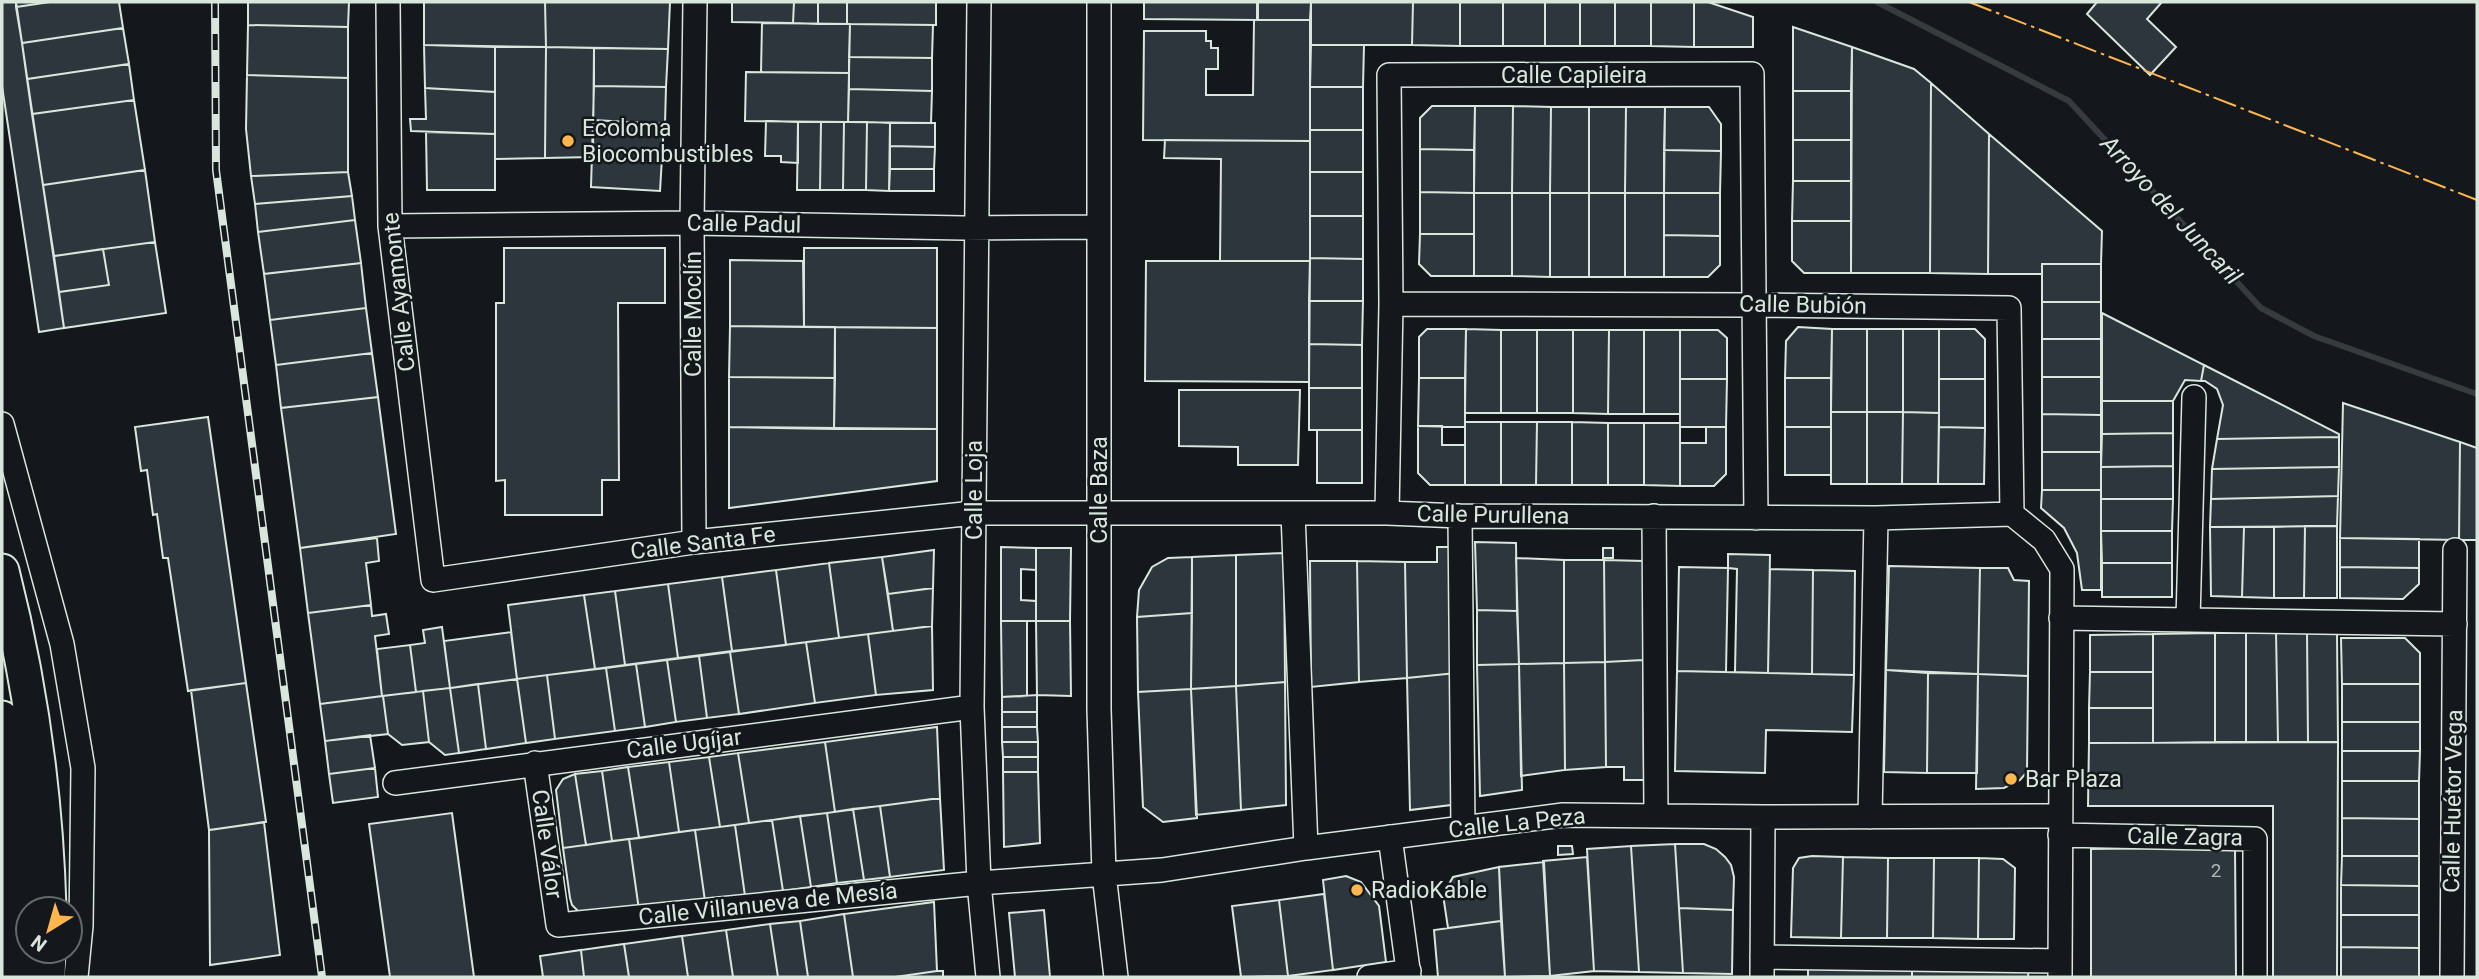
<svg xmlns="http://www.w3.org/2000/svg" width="2479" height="979" font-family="Roboto,sans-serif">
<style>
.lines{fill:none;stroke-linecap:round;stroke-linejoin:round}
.stream{stroke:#363b3e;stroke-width:6}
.building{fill:#2c363c;stroke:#d8e6dc;stroke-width:2}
.minor-casing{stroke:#d8e6dc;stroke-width:26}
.highway-casing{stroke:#d8e6dc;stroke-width:37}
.minor{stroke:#14181c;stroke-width:23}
.highway{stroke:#14181c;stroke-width:33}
.rail-casing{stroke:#d8e6dc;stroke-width:8}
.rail{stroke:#14181c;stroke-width:5;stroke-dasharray:16;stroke-linecap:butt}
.power{stroke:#ffb74d;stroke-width:2;stroke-dasharray:24 5 3.5 5;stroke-linecap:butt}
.poi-dot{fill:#ffb74d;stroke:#14181c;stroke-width:2.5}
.labels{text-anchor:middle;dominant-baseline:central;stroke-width:5;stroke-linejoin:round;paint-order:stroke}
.number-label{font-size:19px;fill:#adbab4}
.street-label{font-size:23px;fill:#d8e6dc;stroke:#14181c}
.poi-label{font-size:23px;fill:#d8e6dc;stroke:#14181c;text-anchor:start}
.water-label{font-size:24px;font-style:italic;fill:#d8e6dc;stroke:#14181c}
</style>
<rect width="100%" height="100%" fill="#14181c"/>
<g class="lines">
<path class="stream" d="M1877,2L2069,101L2261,308L2314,336L2477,394"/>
</g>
<path class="building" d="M2,2H16L64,328L39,332L2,86Z
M16,2H50L16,7Z
M50,2H119L123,28L22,43L16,7Z
M248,2H349L348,27L248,25Z
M424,2H545L546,47L424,45Z
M545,2H670L668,49L546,47Z
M732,2H794L793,23L732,22Z
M794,2H818V24L793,23Z
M818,2H847V24H818Z
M847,2H936V25L847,24Z
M1144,2H1257V20L1144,19Z
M1258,2H1311L1310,20H1258Z
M1311,2H1413L1412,45H1311Z
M1413,2H1460V46L1412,45Z
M1460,2H1503V46H1460Z
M1503,2H1545V46H1503Z
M1545,2H1580V46H1545Z
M1580,2H1615V46H1580Z
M1615,2H1651V46H1615Z
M1651,2H1694V47L1651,46Z
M1694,2H1708L1753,17V47H1694Z
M2097,2H2162L2147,19L2176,47L2150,75L2087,14Z
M1254,20H1310V141L1143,140L1144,31H1206V41H1211V48H1218V69H1206V95H1253Z
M762,23L850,24L849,73L761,72Z
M850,24L933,25L932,58L849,57Z
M248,25L348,27V78L247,75Z
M1793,27L1852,47L1851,91H1793Z
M123,28L129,64L27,79L22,43Z
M424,45L495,47V92L425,88Z
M1311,45H1364L1363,87H1310Z
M495,47H546L545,158L495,159Z
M546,47L594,48L593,157L545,158Z
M1852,47L1914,69L1931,83L1930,273H1851Z
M594,48L668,49L666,87L594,86Z
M849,57L932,58V91L849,89Z
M129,64L134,100L32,114L27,79Z
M746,72L849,73L848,122L745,121Z
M247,75L348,78V172L251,176L246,129Z
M1931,83L1989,134L1988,274L1930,273Z
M594,86L666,87L665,124L593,120Z
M1310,87H1363V130H1310Z
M425,88L495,92V134L411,131L410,119H426Z
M849,89L932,91L931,123L848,122Z
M1793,91H1851V140H1793Z
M134,100L145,170L43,185L32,114Z
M1432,106H1475L1474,150L1420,149V118Z
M1475,106H1513L1512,193H1474Z
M1513,106L1551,107L1550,193H1512Z
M1551,107H1589V193H1550Z
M1589,107H1626L1625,193H1589Z
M1626,107H1665L1664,193H1625Z
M1665,107H1709L1721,124V151L1664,150Z
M593,120L664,124L660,191L591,187Z
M766,121L798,122V163L781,162V156H765Z
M798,122H821L820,190H797Z
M821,122H844L843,190H820Z
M844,122H867L866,190H843Z
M867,122L890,123L889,191L866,190Z
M890,123H935V147L890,146Z
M1310,130H1363V172H1310Z
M426,132L495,134V190H427Z
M1989,134L2102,231L2101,264H2042V274H1988Z
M1165,140L1310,141V261H1220L1221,159L1164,158Z
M1793,140H1851V181H1793Z
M890,146L935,147L934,169H890Z
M1420,149L1474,150V193L1420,192Z
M1664,150L1721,151L1720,193H1664Z
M890,169H934V191H889Z
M145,170L155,242L54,256L43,185Z
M348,172L352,196L255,204L251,176Z
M1310,172H1363V216H1310Z
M1793,181H1851V221H1792Z
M1420,192L1474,193V234H1420Z
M1474,193H1512V276H1474Z
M1512,193H1550V277L1512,276Z
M1550,193H1589V277H1550Z
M1589,193H1625V277H1589Z
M1625,193H1664V277H1625Z
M1664,193H1720V236L1664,235Z
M352,196L355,220L258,232L255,204Z
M1310,216H1363V259L1310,258Z
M355,220L361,263L264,274L258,232Z
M1792,221H1851V273H1804L1792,261Z
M1420,234H1474V276H1431L1419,264Z
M1664,235L1720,236V265L1708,277H1664Z
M155,242L166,313L64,328L59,292L109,285L103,249Z
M504,248H665V303H618L619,480H602V515H505V480L496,481V303H504Z
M804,248H937V328L804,327Z
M103,249L109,285L59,292L54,256Z
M1310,258L1363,259V301H1309Z
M730,260L803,261L804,327L730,326Z
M1146,261H1310L1309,382L1145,381Z
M361,263L366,308L270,320L264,274Z
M2042,264H2101V302H2042Z
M1309,301H1363L1362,345L1309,344Z
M2042,302H2101V339H2042Z
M366,308L372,353L276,365L270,320Z
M2102,313L2204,365L2201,381L2185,380L2173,401H2102Z
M730,326L835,327V378L729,377Z
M835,327L937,328V429H834Z
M1798,327L1832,329L1831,378H1785L1786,341Z
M1427,329H1466L1465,378H1419V337Z
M1466,329L1501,330V413H1465Z
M1832,329H1867V412H1831Z
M1867,329H1903V412H1867Z
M1903,329H1939V413L1903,412Z
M1939,329H1975L1985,339V379H1939Z
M1501,330H1537V413H1501Z
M1537,330H1573V413H1537Z
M1573,330H1609L1608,414L1573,413Z
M1609,330H1644V414H1608Z
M1644,330H1680V414H1644Z
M1680,330H1718L1727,338V379H1680Z
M2042,339H2101V377H2042Z
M1309,344L1362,345V388H1309Z
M372,353L378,397L281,408L276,365Z
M2204,365L2339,434V437L2217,439L2223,405L2217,389L2205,381H2201Z
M729,377L835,378L834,429L729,427Z
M2042,377H2101V415L2042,414Z
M1419,378H1465V427L1418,426Z
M1785,378H1831V427H1785Z
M1680,379H1727L1726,427H1680Z
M1939,379H1985V428L1939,427Z
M1309,388H1362V430H1309Z
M1179,390H1300L1298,465H1238V447L1179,446Z
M378,397L396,534L300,548L281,408Z
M2102,401H2173V433L2102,434Z
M2343,403L2460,442L2459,540L2340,538Z
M1831,412H1867V484H1831Z
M1867,412H1903L1902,484H1867Z
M1903,412L1939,413L1938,484H1902Z
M2042,414L2101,415V452H2042Z
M208,417L246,683L188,691L168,558H163L157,514L153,515L147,470L141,471L135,427Z
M1465,422H1501V485H1465Z
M1501,422H1537L1536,485H1501Z
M1537,422H1572V485H1536Z
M1572,422L1608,423V485H1572Z
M1608,423H1644V485H1608Z
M1644,423H1680V486L1644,485Z
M1418,426H1442V445H1465V485H1430L1418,473Z
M729,427L937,429V481L729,508Z
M1706,427H1726V474L1714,486H1680V443H1706Z
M1785,427H1831V475H1785Z
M1939,427L1985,428L1984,484H1938Z
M1317,430H1362V483H1317Z
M2173,433V466L2101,467L2102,434Z
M2339,437V467L2212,469L2217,439Z
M2460,442L2477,448V540H2459Z
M2042,452H2101V490H2042Z
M2173,466V499H2101V467Z
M2339,467L2338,496L2211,499L2212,469Z
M2042,490H2101V590H2082L2077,553L2064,528L2041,508Z
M2338,496L2337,526L2210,527L2211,499Z
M2101,499H2173L2172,531H2101Z
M2305,526H2337V598H2304Z
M2305,526L2304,598H2274V527Z
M2210,527H2244L2242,597L2211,596Z
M2244,527H2274V598L2242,597Z
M2101,531H2172V563H2102Z
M377,538L379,561L366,563L371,605L308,613L300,548Z
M2340,538L2419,539V568L2340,567Z
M1475,542L1516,543L1517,611L1477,610Z
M1001,547L1036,548V570L1021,569V600L1036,601V621H1001Z
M1437,547H1453L1456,673L1407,678L1405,562H1437Z
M1036,548H1071L1070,621H1036Z
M1603,548H1613V558H1603Z
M934,550L933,588L888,594L882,557Z
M1284,553L1285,682L1236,686V555Z
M1728,554L1770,555L1768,673L1735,672L1737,569L1728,568Z
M1236,555V686L1191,689L1192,557Z
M882,557L893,631L839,638L829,563Z
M1192,557V613L1137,617L1139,590L1152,567L1168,558Z
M1516,558L1564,560V663L1519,664Z
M1564,560H1604L1605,662L1564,663Z
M1604,560L1644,561L1643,660L1605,662Z
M1310,561H1357L1359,682L1311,687Z
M1357,561L1405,562L1407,678L1359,682Z
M829,563L839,638L786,645L776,570Z
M2102,563H2172V597H2102Z
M1889,566L1980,568L1978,674L1886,670Z
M1679,567L1728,568L1726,672L1677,671Z
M2340,567L2419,568V584L2403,599L2340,598Z
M1980,568H2008L2014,580L2029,581L2028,676L1978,674Z
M1770,569L1813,570L1812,674L1768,673Z
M776,570L786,645L732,651L722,577Z
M1813,570L1855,571L1854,675L1812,674Z
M722,577L732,651L678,658L668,584Z
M668,584L678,658L625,665L615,591Z
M933,588L932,626L893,631L888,594Z
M615,591L625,665L595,669L584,595Z
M584,595L595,669L517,679L508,605Z
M371,605L372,616L386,614L389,634L375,636L382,696L320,704L308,613Z
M1477,610L1517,611L1519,664L1477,665Z
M1192,613L1191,689L1138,692L1137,617Z
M1001,621H1027V696L1002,697Z
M1036,621H1070L1071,696L1037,695Z
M932,626L933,690L876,695L868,634Z
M442,627L450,688L416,692L410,645L425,643L423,630Z
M511,632L517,679L450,688L444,641Z
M2276,632L2307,633L2308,742H2278Z
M2276,632L2278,742H2246V633Z
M2215,633H2246V742H2215Z
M2215,633V742L2153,743V634Z
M2307,633H2337L2338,742H2308Z
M868,634L876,695L815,703L806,642Z
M2153,634V672H2090V635Z
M2341,638H2405L2420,653V684H2342Z
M806,642L815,703L739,714L730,652Z
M410,645L416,692L382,696L377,649Z
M730,652L739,714L707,718L699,656Z
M699,656L707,718L676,722L667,660Z
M667,660L676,722L645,727L636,664Z
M1643,660L1644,780H1624V767H1606L1605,662Z
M1605,662L1606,767L1565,770L1564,663Z
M1564,663L1565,770L1521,776L1519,664Z
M636,664L645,727L615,731L606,668Z
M1519,664L1522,790L1480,796L1477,665Z
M606,668L615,731L555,739L547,675Z
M1886,670L1928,673L1927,773L1884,772Z
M1677,671L1854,675L1852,732L1766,730L1765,773L1675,771Z
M2090,672H2153V708H2089Z
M1456,673L1459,804L1410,810L1407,678Z
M1928,673L1978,674L1977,773H1927Z
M1978,674L2028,676L2027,772L2020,780L2004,788L1976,789Z
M547,675L555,739L526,743L517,679Z
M517,679L526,743L486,749L478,684Z
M1285,682L1286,805L1241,810L1236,686Z
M246,683L266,822L209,830L191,690Z
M478,684L486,749L459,753L450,688Z
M2342,684H2420V722H2342Z
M1236,686L1241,810L1196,815L1191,689Z
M450,688L459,753L445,755L429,742L423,691Z
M1191,689L1197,818L1163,822L1143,807L1138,692Z
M423,691L429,742L402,745L388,734L383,696Z
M1037,695V712H1002V697Z
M383,696L388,734L325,741L320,704Z
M2089,708H2153V743H2089Z
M1002,712H1037V727H1002Z
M2342,722H2420V751H2342Z
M937,727L940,798L835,812L825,742Z
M1002,727H1037L1038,742H1002Z
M370,735L375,768L329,774L325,741Z
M825,742L835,812L749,823L738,753Z
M1002,742H1038V757H1003Z
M2338,742L2337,977H2273V806H2088L2089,743Z
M2342,751H2420L2419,781H2342Z
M738,753L749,823L720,827L709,757Z
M709,757L720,827L679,832L669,762Z
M1003,757H1038V772H1003Z
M669,762L679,832L639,838L628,767Z
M628,767L639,838L612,841L602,771Z
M375,768L378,797L333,803L329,774Z
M602,771L612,841L586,845L575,774Z
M1003,772H1038L1040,843L1004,847Z
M575,774L586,845L563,848L556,790L563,779Z
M2342,781H2419V819L2342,818Z
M940,798L944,870L890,877L880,806Z
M880,806L890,877L864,880L853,809Z
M853,809L864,880L837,883L827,813Z
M452,813L474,977H390L369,824Z
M827,813L837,883L811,887L800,816Z
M800,816L811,887L783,891L772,820Z
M2342,818L2419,819V856H2342Z
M772,820L783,891L745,896L735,825Z
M264,822L280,955L210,965L209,830Z
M735,825L745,896L705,901L695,830Z
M695,830L705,901L639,910L629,839Z
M629,839L639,910L580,913L572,905L570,898L563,848Z
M1675,844H1704L1716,849L1725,857L1731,865L1734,877L1733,910L1679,908Z
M1675,844L1683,973L1639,972L1631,846Z
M1558,846H1572L1573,854L1558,855Z
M1631,846L1639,972L1594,971L1587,849Z
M2235,847L2236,977H2091V849Z
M1812,856L1843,857L1841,938L1791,937L1793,868L1799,858Z
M2342,856H2419V886L2341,885Z
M1587,857L1594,971L1550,976L1543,861Z
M1843,857L1888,858L1887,938H1841Z
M1888,858H1934L1933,938H1887Z
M1934,858H1979L1978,939L1933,938Z
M1979,858L2003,859L2015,868L2014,939H1978Z
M1544,862L1550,976L1505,977L1499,867Z
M1499,867L1501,921L1448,928L1443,895L1453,877Z
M1346,876L1361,882L1379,906L1386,962L1333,970L1323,880Z
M2341,885L2419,886V915H2341Z
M1324,894L1333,970L1288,976L1279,900Z
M1279,900L1288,976L1241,977L1232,906Z
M934,902L937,971L895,977H853L844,914Z
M1679,908L1733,910L1732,974L1683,973Z
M1044,910L1050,977H1015L1009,913Z
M844,914L853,977H808L800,921Z
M2341,915H2419V948L2341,947Z
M800,921L808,977H778L770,924Z
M1501,921L1505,977H1438L1434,930Z
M770,924L778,977H733L726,930Z
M726,930L733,977H688L682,936Z
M682,936L688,977H629L624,944Z
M624,944L629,977H584L581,950Z
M2341,947L2419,948V977H2341Z
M581,950L584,977H543L540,956Z
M1808,964L1912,965V977H1808Z
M1912,965H2029L2028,977H1912Z
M937,971H943V977H895Z"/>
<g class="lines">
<g class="minor-casing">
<path id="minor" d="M388,2L390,226L433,580L694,542L974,513H1387L1460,516L1876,518L2012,514
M979,2L972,707L979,883L988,977
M1099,2V709L1104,874L1116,977
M390,226L692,223L963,228L1098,227
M1391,304L1753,305L2009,308L2012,514
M2,424L62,644L83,768L81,926L76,977
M1293,513L1306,848
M1387,513L1391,304L1389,75L1752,74L1756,518
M2012,514L2044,540L2062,569L2060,977
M1460,516L1463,828
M1654,516L1656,816
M694,542L692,223L695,2
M2061,618L2455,624
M2188,620L2194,397
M535,763L558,925L979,883L1162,870L1306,848L1563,815L1763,817L2059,816
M395,783L972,707
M1870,817L1876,518
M2060,835L2255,839V977
M1390,837L1409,977
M1762,957L2060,961
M1369,977L1409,971
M1762,977L1763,817
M2452,977L2455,550"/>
</g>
<g class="highway-casing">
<path id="highway" d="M2,571C30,681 46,795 49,909
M2,718L11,803L19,928L16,977
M48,977L49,951"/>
</g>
<use href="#minor" class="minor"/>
<use href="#highway" class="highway"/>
<g class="rail-casing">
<path id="rail" d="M215,2L216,170L322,977"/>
</g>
<use href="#rail" class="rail"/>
<path class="power" d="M1969,2L2477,200"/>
</g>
<g class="poi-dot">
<circle cx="568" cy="141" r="7"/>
<circle cx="2011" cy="779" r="7"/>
<circle cx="1357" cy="890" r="7"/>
</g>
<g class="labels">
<g class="number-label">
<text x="2216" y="870">2</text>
</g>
<g class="street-label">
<text x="1574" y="75">Calle Capileira</text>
<text transform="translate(744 224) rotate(1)">Calle Padul</text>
<text transform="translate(399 292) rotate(-96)">Calle Ayamonte</text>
<text transform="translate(1803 305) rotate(1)">Calle Bubión</text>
<text transform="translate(693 314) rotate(-90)">Calle Moclín</text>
<text transform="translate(974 490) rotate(-90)">Calle Loja</text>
<text transform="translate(1099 490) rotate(-90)">Calle Baza</text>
<text transform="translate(1493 515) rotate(1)">Calle Purullena</text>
<text transform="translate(703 543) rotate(-7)">Calle Santa Fe</text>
<text transform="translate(684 744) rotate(-7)">Calle Ugíjar</text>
<text transform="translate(2453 801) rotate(-89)">Calle Huétor Vega</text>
<text transform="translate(1517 823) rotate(-6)">Calle La Peza</text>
<text transform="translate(2185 837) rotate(1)">Calle Zagra</text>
<text transform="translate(547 844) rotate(82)">Calle Válor</text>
<text transform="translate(768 904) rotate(-6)">Calle Villanueva de Mesía</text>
</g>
<g class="poi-label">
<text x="582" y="128">Ecoloma<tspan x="582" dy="26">Biocombustibles</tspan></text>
<text x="2025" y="779">Bar Plaza</text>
<text x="1371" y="890">RadioKable</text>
</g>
<g class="water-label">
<text transform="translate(2171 210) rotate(47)">Arroyo del Juncaril</text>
</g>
</g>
<rect width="2479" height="979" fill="none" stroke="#d8e6dc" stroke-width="7"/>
<g transform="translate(49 930) rotate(217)"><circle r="33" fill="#14181c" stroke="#626a69" stroke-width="2"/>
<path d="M0-5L12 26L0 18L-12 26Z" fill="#ffb74d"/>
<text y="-10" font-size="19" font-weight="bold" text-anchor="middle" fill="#d8e6dc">N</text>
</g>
</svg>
